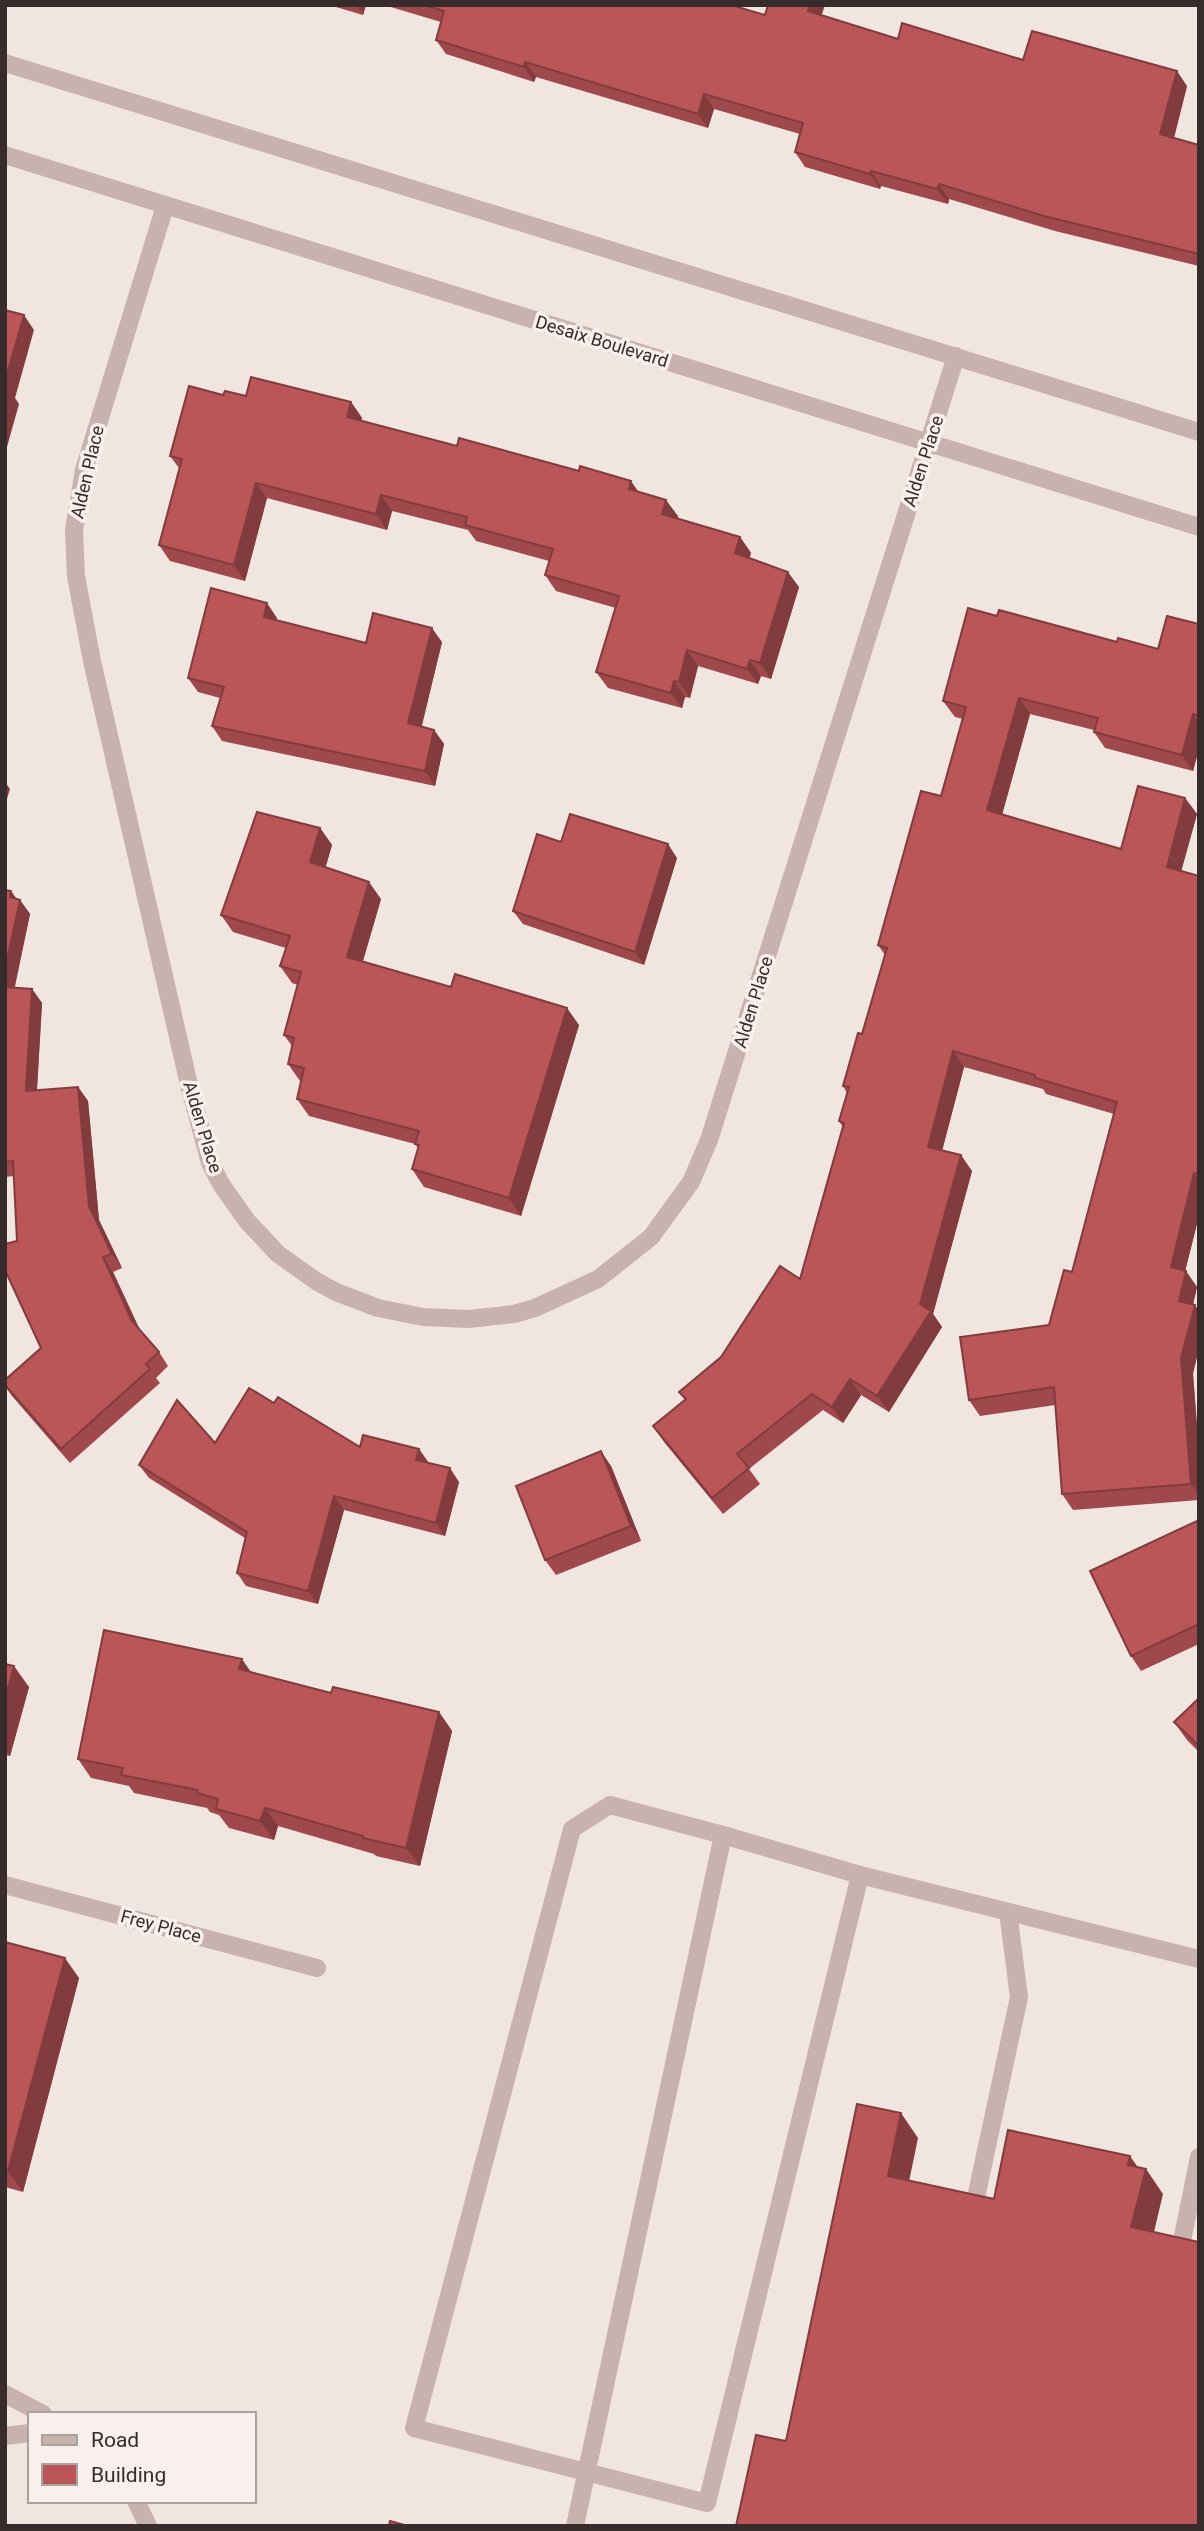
<svg xmlns="http://www.w3.org/2000/svg" width="1204" height="2531" font-family="Roboto,sans-serif">
<style>
.lines{fill:none;stroke-linecap:round;stroke-linejoin:round}
.service{stroke:#c8b2ad;stroke-width:18}
.minor{stroke:#c8b2ad;stroke-width:18}
.tertiary{stroke:#c8b2ad;stroke-width:18}
.wall{fill:#a0494c}
.shaded-wall{fill:#823c3e}
.building{fill:#ba5558;stroke:#823c3e;stroke-width:2}
.labels{text-anchor:middle;dominant-baseline:central;stroke-width:7;stroke-linejoin:round;paint-order:stroke}
.street-label{font-size:18px;fill:#372c2b;stroke:#f9f0ed}
</style>
<rect width="100%" height="100%" fill="#f1e5e0"/>
<g class="lines">
<path class="service" d="M723,1835L610,1805L572,1829L414,2428L707,2503L860,1875
M977,2193L1019,1997L1008,1912
M1182,2241L1199,2157
M575,2526L723,1835L860,1875L1199,1959"/>
<path class="minor" d="M165,206L84,470L74,530L76,576L92,661L189,1085L210,1163L221,1184L247,1221L278,1254L316,1281L336,1292L378,1308L423,1317L468,1319L514,1314L535,1308L598,1279L651,1237L691,1182L709,1140L956,356
M5,1885L317,1968
M5,2394L43,2414
M5,2436L30,2433
M136,2501L148,2526"/>
<path class="tertiary" d="M5,63L1199,432
M5,155L1199,527"/>
</g>
<path class="wall" d="M329,5H366L363,15Z
M384,5H731L765,15H822L898,39L1187,86L1174,138L1199,145V266L1055,231L949,199L948,204L881,186L880,189L805,167L795,152L800,134L714,109L708,128L536,77L534,82L446,54L436,40L441,22Z
M223,395L351,402L362,418L361,421L457,446L638,492L678,516L677,518L740,537L751,553L749,558L799,587L771,679L761,676L758,684L698,666L690,698L685,697L682,708L608,688L596,672L616,608L556,591L545,575L549,561L476,541L468,530L392,511L387,530L267,498L245,581L170,561L159,545L179,468L170,456Z
M997,616L1117,642L1158,649L1199,624V749L1193,771L1105,748L1094,732V730L1030,714L1002,814L1121,849L1185,798L1197,814L1181,871L1199,876V1216L1185,1271L1197,1287L1193,1305V1374L1199,1452V1500L1073,1510L1062,1494L1055,1405L980,1416L969,1400L1049,1325L1072,1272L1114,1114L1046,1094L1043,1089L964,1067L942,1150L972,1171L933,1314L942,1327L889,1412L861,1395L843,1423L823,1410L749,1469L760,1484L723,1514L664,1442L653,1426L685,1400L679,1392L721,1357L800,1279L843,1127L839,1121L847,1093L843,1086L862,1034L885,955L878,945L941,796L963,719L955,717L943,701Z
M277,618L276,621L366,643L442,642L421,727L434,730L444,744L435,786L222,741L212,726L220,698L198,692L188,678Z
M320,828L332,845L325,868L381,899L363,961L579,1025L521,1216L424,1187L412,1169L418,1148L415,1144L309,1116L297,1099L301,1082L300,1081L288,1064L292,1046L284,1035L298,985L292,983L280,966L286,948L233,932L221,915Z
M561,842L677,858L644,965L523,924L513,911Z
M5,890L17,899L20,900L30,914L14,987L32,989L42,1003L37,1090L78,1087L88,1101L99,1220L122,1268L113,1272L140,1330L159,1352L168,1366L156,1378L160,1383L70,1463L12,1396L5,1386V1380L41,1348L17,1241L14,1176L5,1177Z
M274,1403L360,1447L429,1463L459,1482L445,1536L344,1510L318,1604L246,1586L237,1573L245,1538L149,1478L139,1465L215,1443Z
M611,1466L641,1541L556,1575L545,1560Z
M1199,1520V1644L1141,1671L1131,1656Z
M5,1664L29,1687L10,1756L5,1755Z
M250,1672L331,1693L439,1712L452,1731L420,1866L376,1856L374,1854L278,1826L274,1840L229,1828L219,1815L210,1812L207,1808L134,1793L129,1786L91,1778L78,1759Z
M1199,1698V1752L1187,1740L1174,1722Z
M5,1942L79,1978L23,2192L5,2187Z"/>
<path class="shaded-wall" d="M357,5H366L363,15Z
M810,5H825L818,26L808,11Z
M525,62L536,77L534,82L524,67Z
M1177,71L1187,86L1171,149L1160,134Z
M704,94L714,109L708,128L698,114Z
M871,171L881,186L880,189L870,174Z
M939,184L949,199L948,204L937,189Z
M24,315L34,330L15,398L19,404L7,447L5,444V381Z
M351,402L362,418L358,433L347,417Z
M631,481L642,497L629,489Z
M256,483L267,498L245,581L234,565Z
M381,495L392,511L387,530L376,514Z
M666,500L678,516L674,530L662,514Z
M740,537L751,553L746,569L735,553Z
M788,572L799,587L771,679L760,663Z
M267,603L277,618L274,632L264,617Z
M432,628L442,642L419,738L408,723Z
M687,650L698,666L690,698L679,682Z
M750,660L761,676L758,684L747,669Z
M674,681L685,697L682,708L671,693Z
M1019,698L1030,714L999,826L987,810Z
M1193,714L1199,723V749L1193,771L1182,755Z
M434,730L444,744L435,786L425,771Z
M5,782L10,789L5,805Z
M1185,798L1197,814L1178,883L1167,867Z
M320,828L332,845L322,880L310,862Z
M668,844L677,858L644,965L635,952Z
M369,882L381,899L359,974L347,957Z
M11,891L19,902L20,900L30,914L12,1001L5,991V969L10,897Z
M32,989L42,1003L36,1105L26,1091Z
M567,1008L579,1025L521,1216L509,1198Z
M953,1051L964,1067L939,1163L928,1147Z
M78,1087L88,1101L99,1220L122,1268L112,1254L89,1206Z
M961,1155L972,1171L933,1314L942,1327L889,1412L877,1396L920,1304Z
M1194,1173L1199,1180V1216L1182,1283L1171,1267Z
M103,1257L113,1272L142,1335L132,1321Z
M1186,1271L1197,1287L1190,1317L1179,1301Z
M1195,1305L1199,1311V1349L1193,1374L1199,1452V1495L1191,1484L1181,1358Z
M850,1379L861,1395L843,1423L832,1407Z
M419,1449L429,1463L416,1460Z
M601,1451L611,1466L641,1541L631,1526Z
M450,1468L459,1482L445,1536L436,1523Z
M334,1496L344,1510L318,1604L308,1591Z
M242,1659L255,1678L239,1669Z
M14,1666L29,1687L10,1756L5,1748V1700Z
M439,1712L452,1731L420,1866L406,1848Z
M265,1808L278,1826L274,1840L260,1821Z
M65,1958L79,1978L23,2192L8,2171Z
M901,2113L918,2138L905,2201L888,2176Z
M1130,2156L1144,2176L1146,2169L1163,2194L1149,2253L1131,2227L1128,2165Z"/>
<path class="building" d="M424,5H731L765,15L768,5H810L808,11L898,39L902,23L1023,60L1032,31L1177,71L1160,134L1199,145V254L1044,216L939,184L937,189L871,171L870,174L795,152L803,123L704,94L698,114L525,62L524,67L436,40L444,11Z
M5,310L24,315L5,381Z
M251,377L351,402L347,417L457,446L459,438L579,471L580,466L631,481L629,489L666,500L662,514L740,537L735,553L788,572L760,663L750,660L747,669L687,650L679,682L674,681L671,693L596,672L619,596L545,575L553,549L465,525L467,517L381,495L376,514L256,483L234,565L159,545L182,459L170,456L189,386L223,395L225,391L246,396Z
M5,389H8L5,401Z
M211,588L267,603L264,617L366,643L373,613L432,628L408,723L434,730L425,771L212,726L224,687L188,678Z
M968,608L997,616L999,610L1117,642L1118,638L1158,649L1167,616L1199,624V716L1193,714L1182,755L1094,732L1098,718L1019,698L987,810L1121,849L1138,786L1185,798L1167,867L1199,876V1169L1197,1174L1194,1173L1171,1267L1186,1271L1179,1301L1195,1305L1181,1358L1191,1484L1062,1494L1054,1387L969,1400L960,1337L1049,1325L1064,1270L1072,1272L1117,1102L1035,1078V1075L953,1051L928,1147L961,1155L920,1304L931,1311L877,1396L850,1379L832,1407L812,1394L737,1454L749,1468L712,1498L653,1426L686,1399L679,1392L721,1357L780,1266L800,1279L844,1123L839,1121L849,1087L843,1086L858,1033L862,1034L887,948L878,945L921,791L941,796L966,707L943,701Z
M257,812L320,828L310,862L369,882L347,957L451,987L455,974L567,1008L509,1198L412,1169L419,1145L415,1144L419,1131L297,1099L304,1068L288,1064L294,1038L284,1035L301,972L280,966L290,936L221,915Z
M570,814L668,844L635,952L513,911L537,834L561,842Z
M5,890L11,891L10,897L20,900L5,969Z
M5,987L32,989L26,1091L78,1087L89,1206L112,1254L103,1257L132,1321L159,1352L146,1364L150,1369L61,1449L5,1385V1380L41,1348L5,1270V1244L17,1241L13,1161L5,1162Z
M249,1388L274,1403L278,1397L360,1447L363,1435L419,1449L416,1460L450,1468L436,1523L334,1496L308,1591L237,1573L247,1532L139,1465L177,1400L215,1443Z
M601,1451L631,1526L545,1560L516,1486Z
M1199,1520V1624L1131,1656L1090,1571Z
M104,1630L242,1659L239,1669L331,1693L333,1687L439,1712L406,1848L363,1838V1836L265,1808L260,1821L216,1809L218,1799L197,1793L198,1790L121,1775L123,1768L78,1759Z
M5,1664L14,1666L5,1700Z
M1199,1698V1746L1174,1722Z
M5,1942L65,1958L8,2171L5,2170Z
M857,2104L901,2113L888,2176L994,2199L1008,2130L1130,2156L1128,2165L1146,2169L1131,2227L1199,2242V2526H736L756,2435L786,2441Z
M390,2521L408,2526H389Z"/>
<g class="labels">
<g class="street-label">
<text transform="translate(602 341) rotate(17)">Desaix Boulevard</text>
<text transform="translate(923 461) rotate(-72)">Alden Place</text>
<text transform="translate(87 472) rotate(-77)">Alden Place</text>
<text transform="translate(753 1002) rotate(-73)">Alden Place</text>
<text transform="translate(203 1127) rotate(73)">Alden Place</text>
<text transform="translate(161 1926) rotate(15)">Frey Place</text>
</g>
</g>
<rect width="1204" height="2531" fill="none" stroke="#372c2b" stroke-width="14"/>
<rect x="28" y="2412" width="228" height="91" fill="#f9f0ed" stroke="#aba29f" stroke-width="2"/>
<rect x="42" y="2435" width="35" height="10" fill="#c8b2ad" stroke="#aba29f" stroke-width="2"/>
<text x="91" y="2447" font-size="21" fill="#372c2b">Road</text>
<rect x="42" y="2464" width="35" height="21" fill="#ba5558" stroke="#aba29f" stroke-width="2"/>
<text x="91" y="2482" font-size="21" fill="#372c2b">Building</text>
</svg>
